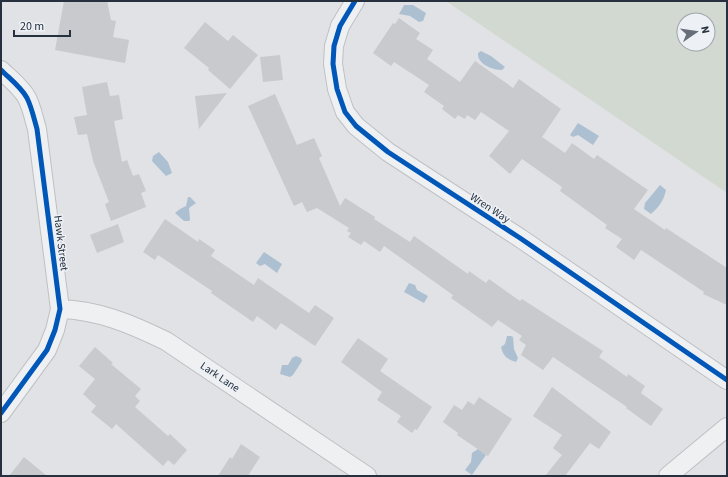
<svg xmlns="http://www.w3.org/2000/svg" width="728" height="477" font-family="'Source Sans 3',sans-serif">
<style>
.green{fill:#d1d9d0;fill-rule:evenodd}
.water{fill:#adc0d2}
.building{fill:#c8cacd}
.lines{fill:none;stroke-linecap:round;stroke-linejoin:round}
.minor-casing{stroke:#bec0c3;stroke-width:20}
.minor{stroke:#eff0f2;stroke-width:18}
.cycleway-casing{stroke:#edf1f5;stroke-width:8}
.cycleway{stroke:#0057b8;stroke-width:5}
.labels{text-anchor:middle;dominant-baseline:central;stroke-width:3;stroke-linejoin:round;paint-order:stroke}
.street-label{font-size:11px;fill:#26303f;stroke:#edf1f5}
</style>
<rect width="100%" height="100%" fill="#e0e2e5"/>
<path class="green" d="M446,1H727V193ZM684,20H708V44H684Z"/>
<path class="water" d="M404,5H413L426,13L423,21L419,22L410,16L399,14Z
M481,51L491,56L505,67L502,70C492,70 477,64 478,53Z
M578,123L599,136L593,145L578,135L573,137L570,135Z
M159,152L168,162L172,173L166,176L152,161L153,156Z
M660,185L666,190C664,200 659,207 651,214L644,209L645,203Z
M188,197H190L196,203L189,208L190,220L189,221H184L175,213L180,209L186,206Z
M264,252L282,264L277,273L265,264L260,266L256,263Z
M409,283L415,285L417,290L428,296L424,303L404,292Z
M507,336H511L513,337L514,349L518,358L516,362C508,360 503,356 501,347L505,344Z
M296,356L301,358L302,361L293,375L290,377L280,374L282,365H288L292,358Z
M478,449L486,455L472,475L465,470L471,462L472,453Z"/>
<path class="building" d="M64,1H107L111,20L116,21L113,37L129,40L125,63L55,50Z
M399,18L420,33L416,39L433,50L427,59L460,82L475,61L513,88L519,79L561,109L542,137L565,153L572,143L594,159L597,155L648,190L634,209L665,230L666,228L727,268V305L703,294L704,292L641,250L634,260L616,247L622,239L605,228L607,225L560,191L562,187L522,159L510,174L489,156L509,131L481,112L475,120L467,115L465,119L458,115L455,119L442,109L444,106L424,92L429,85L394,62L391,66L373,53L393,23L395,24Z
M205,22L228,41L233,35L258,55L230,89L208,70L209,68L184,48Z
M280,55L283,80L263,82L260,57Z
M107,82L110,96L119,95L123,119L114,121L122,162L127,160L133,176L139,174L146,191L141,193L146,207L111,221L105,204L109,202L93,161L87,134L78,135L74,117L87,115L82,87Z
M227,93L199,129L195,96Z
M275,94L297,145L314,138L322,156L319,158L340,206L345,198L375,217L374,219L410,242L414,236L468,274L469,271L486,283L489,279L520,301L522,299L603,351L599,357L627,377L628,374L645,386L641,393L663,409L651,426L626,408L627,407L553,357L543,370L521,355L526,345L519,340L522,336L498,320L492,327L451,298L453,295L384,246L380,252L364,241L361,245L348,237L351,233L347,231L349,228L317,208L307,212L302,202L294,206L248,106Z
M165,219L198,242L199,239L215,250L211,256L254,285L258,278L309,313L315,305L334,318L315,346L281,323L276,330L257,316L253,322L211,293L212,291L158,255L155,260L143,252Z
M118,224L124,242L97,253L90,235Z
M358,338L388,359L380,371L432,407L417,430L415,429L412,433L397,422L401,416L377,400L382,392L341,362Z
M95,347L113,363L111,364L141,389L135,396L140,401L135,407L168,436L170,434L187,450L174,465L168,460L163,466L116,424L112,429L91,412L96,406L83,394L95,379L79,366Z
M552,387L611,432L599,449L590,443L565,476H545L562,455L553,448L562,435L533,416Z
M479,397L512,419L488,456L457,435L458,433L443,422L454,405L462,410L468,401L474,405Z
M241,444L260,457L248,476H218L230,457L232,459Z
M24,457L47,476H9Z"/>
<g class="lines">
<g class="minor-casing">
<path id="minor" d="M355,1L340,26L334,46L333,64L337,89L345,112L356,126L388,152L520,238L727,380
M1,70C10,79 21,87 27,98C32,108 34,119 37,129L60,309L55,330L47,350L1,413
M60,309C98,310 131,324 166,341L367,476
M668,476L727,427"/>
</g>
<use href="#minor" class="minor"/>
<g class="cycleway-casing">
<path id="cycleway" d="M355,1L340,26L334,46L333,64L337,89L345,112L356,126L388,152L520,238L727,380
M1,70C10,79 21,87 27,98C32,108 34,119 37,129L60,309L55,330L47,350L1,413"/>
</g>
<use href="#cycleway" class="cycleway"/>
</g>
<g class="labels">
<g class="street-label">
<text transform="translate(490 208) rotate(33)">Wren Way</text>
<text transform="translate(61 243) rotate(83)">Hawk Street</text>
<text transform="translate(220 377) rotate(34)">Lark Lane</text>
</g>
</g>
<rect width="728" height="477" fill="none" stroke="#26303f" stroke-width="4"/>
<g transform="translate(696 32) rotate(77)"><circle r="19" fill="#edf1f5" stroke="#9da4ac"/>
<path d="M0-3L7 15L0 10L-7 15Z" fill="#676e79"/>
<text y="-6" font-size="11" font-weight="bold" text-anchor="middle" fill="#26303f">N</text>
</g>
<path d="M14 30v6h56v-6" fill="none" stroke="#26303f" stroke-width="2"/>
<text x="20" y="30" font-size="12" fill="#26303f" stroke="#edf1f5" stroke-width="3" paint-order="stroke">20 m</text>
</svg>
